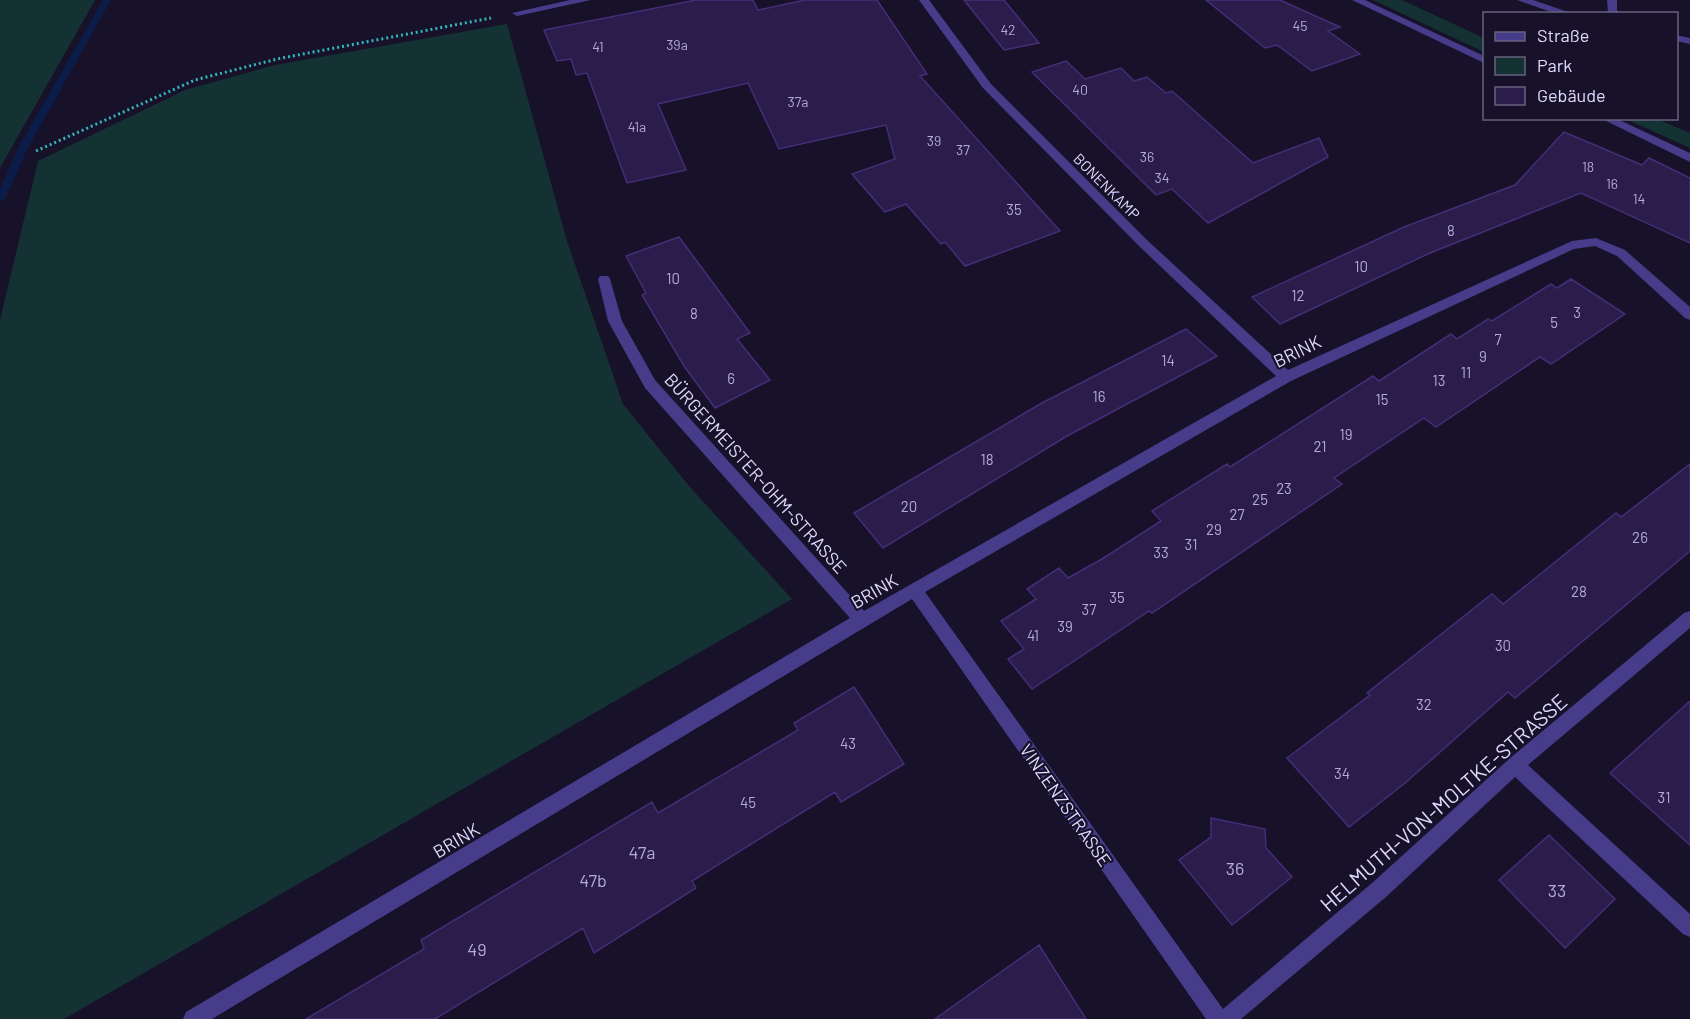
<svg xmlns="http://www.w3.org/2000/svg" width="1690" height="1019" font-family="Barlow,sans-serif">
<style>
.green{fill:#143234}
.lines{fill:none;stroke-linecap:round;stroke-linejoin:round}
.stream{fill:#0b1c49;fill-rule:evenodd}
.building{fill:#2a1d4b;stroke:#442e77;stroke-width:1.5}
.path{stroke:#30b8bd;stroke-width:3;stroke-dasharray:2 3;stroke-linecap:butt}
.service{fill:#463c89;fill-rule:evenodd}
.minor{fill:#463c89;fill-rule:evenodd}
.labels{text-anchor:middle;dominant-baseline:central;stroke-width:4.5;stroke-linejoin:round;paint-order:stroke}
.far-number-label{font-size:14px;fill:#b3abd2}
.far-street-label{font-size:15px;fill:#e1daff;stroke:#17112a}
.number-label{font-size:15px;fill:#b3abd2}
.street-label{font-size:18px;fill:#e1daff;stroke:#17112a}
.near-number-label{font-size:18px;fill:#b3abd2}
.near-street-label{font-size:21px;fill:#e1daff;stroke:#17112a}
</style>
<rect width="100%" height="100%" fill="#17112a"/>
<path class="green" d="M0,0H95L0,168Z
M1373,0H1402L1484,38V52Z
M507,24L567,241L623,404L689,486L792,599L64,1019H0V320L38,161L185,90L275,65Z
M1626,119H1657L1690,133V148Z"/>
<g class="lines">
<path class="stream" d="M103,0H111L28,148L5,199L0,202V189L18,148Z"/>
</g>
<path class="building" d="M696,0H753L758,10L805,0H877L927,74L920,76L1060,231L965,266L945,242L941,244L906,204L885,212L852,174L895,159L886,125L779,149L748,83L658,104L686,170L627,183L587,73L576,75L571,59L557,61L544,30Z
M964,0H1004L1039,43L1004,50Z
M1206,0H1280L1340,27L1328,31L1360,54L1312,71L1277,45L1265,48Z
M1066,61L1085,79L1121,68L1134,81L1147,77L1166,93L1172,91L1253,163L1319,138L1328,157L1208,223L1172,189L1156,195L1032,72Z
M1564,132L1642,165L1649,158L1690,178V243L1581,193L1430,253L1280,324L1252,297L1404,227L1515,185Z
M679,237L750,333L737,339L770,380L715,408L684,366L642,295L646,293L626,256Z
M1571,279L1625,314L1551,364L1540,357L1436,427L1424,418L1334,478L1342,484L1152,613L1149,611L1032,689L1008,659L1024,649L1001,621L1036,599L1027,589L1059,568L1068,578L1102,559L1161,521L1152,511L1227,464L1230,467L1373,376L1379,381L1451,334L1457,339L1488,319L1492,321L1551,284L1557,288Z
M1186,329L1217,356L1067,436L883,548L854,513L1042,403Z
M1690,464V551L1515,698L1508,692L1405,783L1349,827L1287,758L1370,695L1367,693L1492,594L1503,604L1616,513L1621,517Z
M854,687L904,764L841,802L835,792L692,881L696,888L594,953L583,928L435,1019H306L424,949L421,940L652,802L658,813L798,730L794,723Z
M1690,701V845L1610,773Z
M1211,818L1265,829L1266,848L1292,877L1232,925L1179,860L1211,837Z
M1549,835L1615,899L1565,948L1499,880Z
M1039,945L1086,1019H935Z"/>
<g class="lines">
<path class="path" d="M36,151L195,80L277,59L491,18"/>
<path class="service" d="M1517,0H1533L1574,14H1557Z"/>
<path class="minor" d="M570,0H591L517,16L512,13Z
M919,0H929L991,84L1147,240L1288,370L1572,241L1596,238L1625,250L1690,307V320L1685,318L1617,256L1595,246L1574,249L1291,381L925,592L1223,1009L1372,883L1509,759L1684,613L1690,611V628L1528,765L1690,914V937L1683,934L1515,777L1386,897L1241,1019H1206L912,599L212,1019H183L186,1012L850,618L645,388L608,321L598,279L600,276H608L610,279L622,321L655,380L864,611L1276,376L1139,246L983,88Z
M1352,0H1365L1484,56V63Z
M1607,0H1617V10L1620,14L1608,13Z
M1676,35L1690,38V44L1676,41Z
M1600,118H1615L1690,153V162Z"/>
</g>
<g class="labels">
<g class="far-number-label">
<text x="1300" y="25">45</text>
<text x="1008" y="29">42</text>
<text x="677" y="44">39a</text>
<text x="598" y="46">41</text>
<text x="1080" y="89">40</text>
<text x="798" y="101">37a</text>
<text x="637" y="126">41a</text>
<text x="934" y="140">39</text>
<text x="963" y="149">37</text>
<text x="1147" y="156">36</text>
<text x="1588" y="166">18</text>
<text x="1162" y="177">34</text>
<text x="1612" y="183">16</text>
<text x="1639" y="198">14</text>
</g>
<g class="far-street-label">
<text transform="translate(1107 186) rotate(45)">BONENKAMP</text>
</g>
<g class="number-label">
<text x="1014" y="209">35</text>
<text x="1451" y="230">8</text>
<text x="1361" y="266">10</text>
<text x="673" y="278">10</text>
<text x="1298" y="295">12</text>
<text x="1577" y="312">3</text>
<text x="694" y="313">8</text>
<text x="1554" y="322">5</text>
<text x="1498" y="339">7</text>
<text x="1483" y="356">9</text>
<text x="1168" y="360">14</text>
<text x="1466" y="372">11</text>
<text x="731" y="378">6</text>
<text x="1439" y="380">13</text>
<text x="1099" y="396">16</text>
<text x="1382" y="399">15</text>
<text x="1346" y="434">19</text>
<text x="1320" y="446">21</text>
<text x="987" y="459">18</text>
<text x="1284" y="488">23</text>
<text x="1260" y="499">25</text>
<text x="909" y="506">20</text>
<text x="1237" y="514">27</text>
<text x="1214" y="529">29</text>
<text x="1640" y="537">26</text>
<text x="1191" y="544">31</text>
<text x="1161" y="552">33</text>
<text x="1579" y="591">28</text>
<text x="1117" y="597">35</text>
<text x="1089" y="609">37</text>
<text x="1065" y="626">39</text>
<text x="1033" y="635">41</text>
<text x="1503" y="645">30</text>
<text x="1424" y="704">32</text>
<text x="848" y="743">43</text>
<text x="1342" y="773">34</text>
<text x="1664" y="797">31</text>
<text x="748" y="802">45</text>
</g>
<g class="street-label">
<text transform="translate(1297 351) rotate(-26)">BRINK</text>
<text transform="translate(756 473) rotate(48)">BÜRGERMEISTER-OHM-STRASSE</text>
<text transform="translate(874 591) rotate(-30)">BRINK</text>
<text transform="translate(1066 805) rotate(55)">VINZENZSTRASSE</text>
<text transform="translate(456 840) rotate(-31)">BRINK</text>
</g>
<g class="near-number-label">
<text x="642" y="852">47a</text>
<text x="1235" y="868">36</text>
<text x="593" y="880">47b</text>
<text x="1557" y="890">33</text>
<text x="477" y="949">49</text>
</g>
<g class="near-street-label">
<text transform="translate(1443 802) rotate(-41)">HELMUTH-VON-MOLTKE-STRASSE</text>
</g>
</g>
<rect x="1483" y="12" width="195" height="108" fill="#17112a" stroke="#68617f" stroke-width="1.5"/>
<rect x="1495" y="32" width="30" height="9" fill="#463c89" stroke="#68617f" stroke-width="1.5"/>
<text x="1537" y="42" font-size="18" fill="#e1daff">Straße</text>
<rect x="1495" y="57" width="30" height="18" fill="#143234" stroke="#68617f" stroke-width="1.5"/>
<text x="1537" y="72" font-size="18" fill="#e1daff">Park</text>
<rect x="1495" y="87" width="30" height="18" fill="#2a1d4b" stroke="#68617f" stroke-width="1.5"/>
<text x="1537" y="102" font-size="18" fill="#e1daff">Gebäude</text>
</svg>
